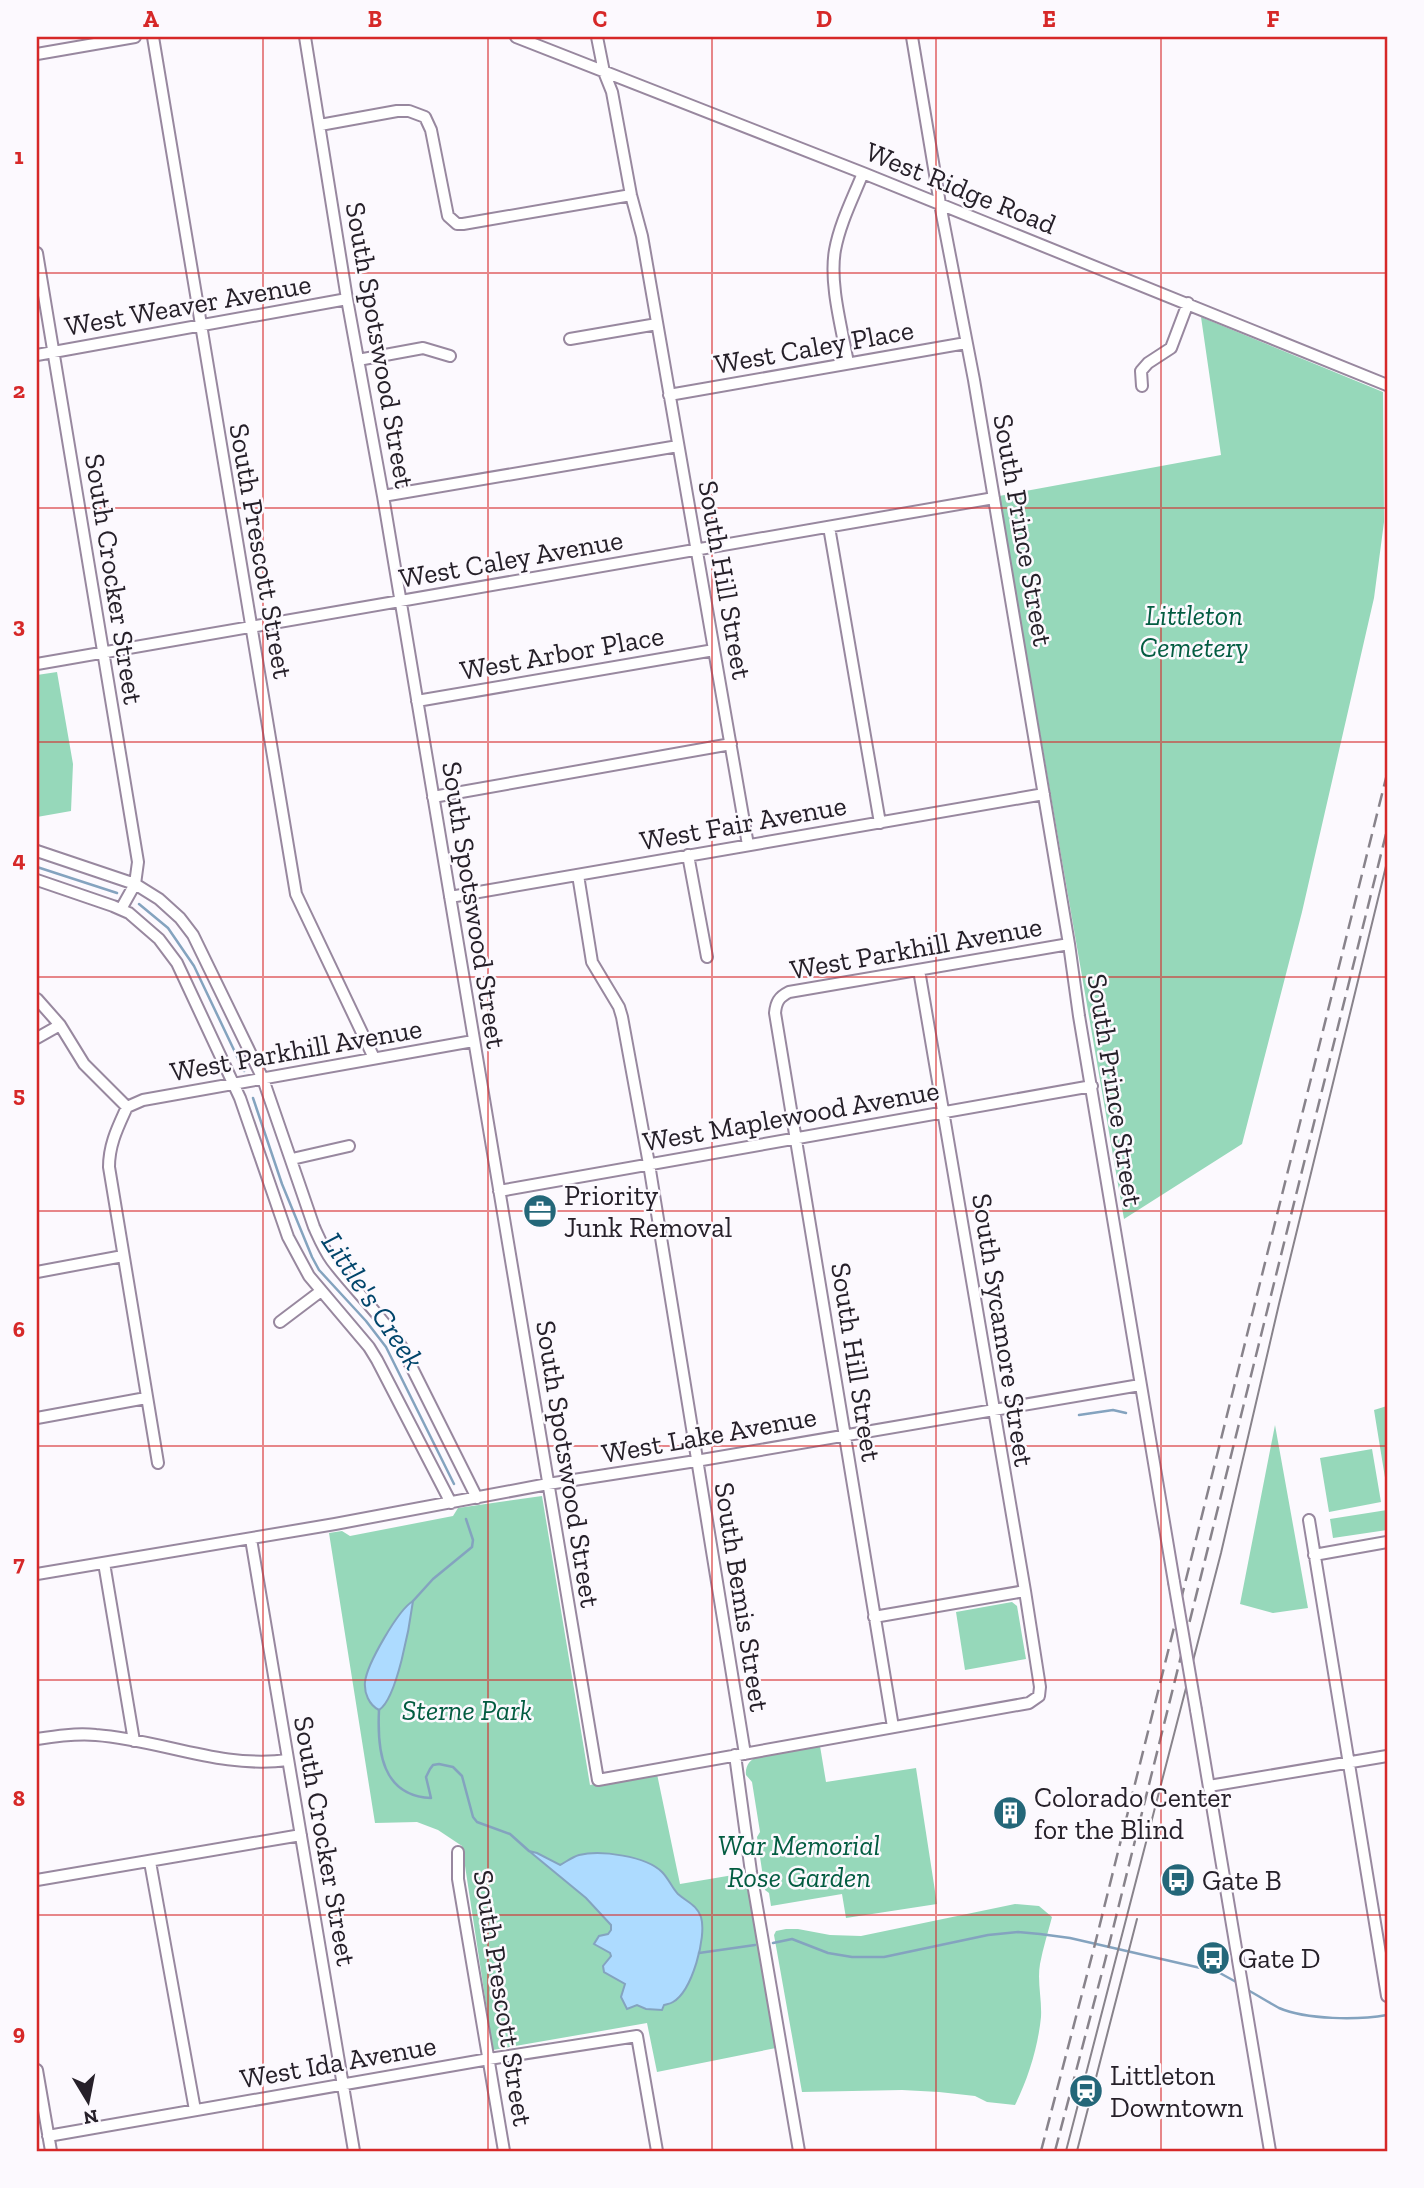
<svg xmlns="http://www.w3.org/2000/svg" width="1424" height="2188" font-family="'Zilla Slab',serif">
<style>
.green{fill:#96d8ba}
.water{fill:#addbff;stroke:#84a3bf;stroke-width:2}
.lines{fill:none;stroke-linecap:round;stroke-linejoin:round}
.stream{stroke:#84a3bf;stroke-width:2.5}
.minor-casing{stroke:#98889f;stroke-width:14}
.minor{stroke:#fff;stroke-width:10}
.tram{stroke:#88838b;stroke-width:2}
.rail{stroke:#88838b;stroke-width:2.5;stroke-dasharray:14 7;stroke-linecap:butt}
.minor-bridge-casing{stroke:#98889f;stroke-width:14;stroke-linecap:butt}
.minor-bridge{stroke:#fff;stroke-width:10}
.grid{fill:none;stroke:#d62828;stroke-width:2;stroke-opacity:0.55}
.labels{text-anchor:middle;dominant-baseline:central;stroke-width:5;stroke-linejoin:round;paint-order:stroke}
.street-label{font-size:28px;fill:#262029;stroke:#fcf9fe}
.park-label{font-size:28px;font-style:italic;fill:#035c41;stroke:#fcf9fe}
.poi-label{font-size:28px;fill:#262029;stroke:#fcf9fe;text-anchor:start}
.water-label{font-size:30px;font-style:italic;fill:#01456b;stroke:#fcf9fe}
.neatline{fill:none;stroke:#d62828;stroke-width:2.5}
.grid-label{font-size:23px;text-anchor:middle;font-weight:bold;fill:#d62828}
</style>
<rect width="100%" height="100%" fill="#fcf9fe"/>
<path class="green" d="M1201,317L1383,392L1384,522L1374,598L1302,912L1242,1144L1124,1219L999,496L1221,455Z
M57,672L73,764L71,811L37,817V675Z
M1387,1406V1490L1374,1410Z
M1275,1425L1308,1608L1273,1613L1240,1604Z
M1372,1449L1381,1502L1329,1512L1320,1458Z
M542,1496L590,1785L657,1774L680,1884L751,1872L781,2047L657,2072L647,2023L493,2050L462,1846L438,1830L417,1822L375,1823L329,1533L342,1531L350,1536L453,1516L458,1508Z
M1387,1510V1530L1333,1538L1330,1519Z
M1012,1602L1017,1606L1026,1659L965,1670L956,1612Z
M820,1746L826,1782L916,1768L937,1904L846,1918L842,1894L771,1906L769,1893L765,1890L757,1837L760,1832L752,1782L746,1775C745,1766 750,1759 758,1757Z
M1015,1904L1039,1906L1052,1917C1048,1932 1043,1948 1040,1964C1037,1982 1042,1999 1041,2017C1038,2047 1028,2079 1015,2105L987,2102L975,2096L939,2092L902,2090L802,2092L774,1935L776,1931L786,1929H798L830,1935L861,1936Z"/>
<path class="water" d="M413,1601C410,1624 397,1699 379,1710C369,1705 364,1693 365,1682C367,1664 398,1610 413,1601Z
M529,1851L537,1853L560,1865C566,1862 572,1857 579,1855C601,1850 646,1856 662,1872C669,1879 672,1888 678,1894C687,1902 697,1905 701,1917C707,1937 692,1991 673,2002C670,2004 667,2004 664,2005L662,2010L646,2009L637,2005L627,2009L621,1997L625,1984L604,1972L603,1966L611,1956L610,1953L594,1944L599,1936L608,1934L611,1930V1925L586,1898Z"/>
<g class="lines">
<path class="stream" d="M37,867L117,893
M139,904L168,928L194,966L244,1071
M253,1098L282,1184L312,1257L319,1270L366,1321L386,1347L454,1484
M1079,1415L1113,1410L1126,1413
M413,1601L433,1579L472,1547L473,1540L466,1519
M379,1710C377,1751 382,1796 431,1798L426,1777L430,1769L433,1765L439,1764L453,1767L462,1776L473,1817L477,1822L510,1834L529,1851
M773,1943L792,1939L828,1953L852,1957H884L988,1935L1018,1932L1040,1934L1070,1938L1218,1972L1238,1983
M699,1953L755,1945
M1246,1989C1257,1995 1268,2002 1279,2008C1307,2020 1358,2020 1387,2015"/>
<g class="minor-casing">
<path id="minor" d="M153,37L296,894L374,1058
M305,37L347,299L383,496L598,1780L1029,1703L1039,1696L1040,1687L1025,1591L919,970
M516,37L863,173L1387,385
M597,37L604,72L612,92L631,195L642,236L748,845
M912,37L940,204L974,380L1069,944L1079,1016L1174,1582
M37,54L135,37
M320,125L397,111H409L425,117L431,130L448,216L457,224H463L631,195
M37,253L138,862L135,884L121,909
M570,339L657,324
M37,355L347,299
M358,360L423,348L450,356
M848,363C842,329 829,284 835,250C840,223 853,198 863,173
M1142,386L1141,371L1148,363L1171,348L1188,303
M669,395L966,343
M383,496L678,446
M829,527L880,823
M37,664L994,498
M417,701L714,650
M433,797L731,744
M37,851L135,884L159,899L180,918L193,935L263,1079L314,1227C319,1238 324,1250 332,1261C354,1290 381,1315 401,1346L477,1498
M688,855L707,957
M578,875L592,962L619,1007L622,1017L649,1164L745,1754
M37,880L113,906L129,913L159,939L177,963L240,1098L288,1237L309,1276L369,1347L377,1360L451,1503
M450,897L1044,794
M37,999L60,1025L84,1064L127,1107
M37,1038L60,1025
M127,1107C118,1127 109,1144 109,1167L158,1463
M127,1107L143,1100L473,1041
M292,1159L349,1146
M499,1191L1092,1086
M37,1272L123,1256
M280,1322L321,1291
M37,1418L146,1398
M1309,1520L1387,1996
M251,1539L354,2151
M1314,1555L1387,1542
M104,1563L134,1741
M37,1574L335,1524L548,1484L696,1461L1140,1385
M874,1617L1025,1591
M1196,1710L1270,2151
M893,1727L775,1013C776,1002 779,997 789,992L1069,944
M37,1739C56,1736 76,1733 96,1735C162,1740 220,1769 288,1760
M735,1755L751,1872L799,2151
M1209,1786L1387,1756
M458,1852V1879L504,2151
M150,1862L195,2110
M37,1880L301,1835
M37,2070L51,2151
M48,2136L489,2059L637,2036L657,2151"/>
</g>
<use href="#minor" class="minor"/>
<path class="tram" d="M1066,2151L1221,1553L1279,1304L1387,862
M1077,2151L1137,1919"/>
<path class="rail" d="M1041,2151L1095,1944L1387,774
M1055,2151L1105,1961L1387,830"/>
<g class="minor-bridge-casing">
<path id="minor-bridge" d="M1174,1582L1196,1710"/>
</g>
<use href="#minor-bridge" class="minor-bridge"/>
</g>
<path class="grid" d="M263,37V2151M488,37V2151M712,37V2151M936,37V2151M1161,37V2151M37,273H1387M37,508H1387M37,742H1387M37,977H1387M37,1211H1387M37,1446H1387M37,1680H1387M37,1915H1387"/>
<defs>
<g id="office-disc" transform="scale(1.75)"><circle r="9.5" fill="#246779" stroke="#fcf9fe"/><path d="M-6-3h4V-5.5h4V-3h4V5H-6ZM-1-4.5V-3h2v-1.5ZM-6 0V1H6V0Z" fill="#fff"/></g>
<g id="building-disc" transform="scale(1.75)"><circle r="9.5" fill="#246779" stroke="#fcf9fe"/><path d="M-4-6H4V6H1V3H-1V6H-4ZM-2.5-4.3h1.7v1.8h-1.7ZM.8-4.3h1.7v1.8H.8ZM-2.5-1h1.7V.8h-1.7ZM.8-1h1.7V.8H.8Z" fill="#fff"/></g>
<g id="bus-disc" transform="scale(1.75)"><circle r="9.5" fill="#246779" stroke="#fcf9fe"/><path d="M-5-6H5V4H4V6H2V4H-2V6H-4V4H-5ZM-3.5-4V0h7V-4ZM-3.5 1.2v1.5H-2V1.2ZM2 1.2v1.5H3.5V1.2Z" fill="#fff"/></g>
<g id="station-disc" transform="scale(1.75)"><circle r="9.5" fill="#246779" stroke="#fcf9fe"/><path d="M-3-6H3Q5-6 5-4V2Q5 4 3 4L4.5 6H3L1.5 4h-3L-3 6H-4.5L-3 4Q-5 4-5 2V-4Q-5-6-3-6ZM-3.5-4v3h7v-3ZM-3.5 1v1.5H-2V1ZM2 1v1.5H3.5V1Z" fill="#fff"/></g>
</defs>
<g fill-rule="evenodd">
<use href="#office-disc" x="540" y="1211"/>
<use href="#building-disc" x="1010" y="1813"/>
<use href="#bus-disc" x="1178" y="1880"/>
<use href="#bus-disc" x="1213" y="1958"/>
<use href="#station-disc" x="1086" y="2091"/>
</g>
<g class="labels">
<g class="street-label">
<text transform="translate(961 188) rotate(22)">West Ridge Road</text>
<text transform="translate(188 305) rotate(-10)">West Weaver Avenue</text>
<text transform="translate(380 345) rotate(80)">South Spotswood Street</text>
<text transform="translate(814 347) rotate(-10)">West Caley Place</text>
<text transform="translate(1023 530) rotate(80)">South Prince Street</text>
<text transform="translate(261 551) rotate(80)">South Prescott Street</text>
<text transform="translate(511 559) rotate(-10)">West Caley Avenue</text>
<text transform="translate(114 579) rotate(81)">South Crocker Street</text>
<text transform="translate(725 580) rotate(80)">South Hill Street</text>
<text transform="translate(562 653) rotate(-10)">West Arbor Place</text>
<text transform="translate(743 823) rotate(-10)">West Fair Avenue</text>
<text transform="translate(474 905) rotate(81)">South Spotswood Street</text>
<text transform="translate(916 948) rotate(-10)">West Parkhill Avenue</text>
<text transform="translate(296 1050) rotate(-10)">West Parkhill Avenue</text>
<text transform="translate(1115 1090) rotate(81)">South Prince Street</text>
<text transform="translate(791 1116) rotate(-10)">West Maplewood Avenue</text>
<text transform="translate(1003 1330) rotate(81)">South Sycamore Street</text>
<text transform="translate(856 1362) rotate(81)">South Hill Street</text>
<text transform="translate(709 1435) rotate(-10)">West Lake Avenue</text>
<text transform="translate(568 1464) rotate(81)">South Spotswood Street</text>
<text transform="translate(742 1597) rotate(81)">South Bemis Street</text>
<text transform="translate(325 1841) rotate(80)">South Crocker Street</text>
<text transform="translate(503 1998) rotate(81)">South Prescott Street</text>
<text transform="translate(338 2062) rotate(-10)">West Ida Avenue</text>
</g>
<g class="park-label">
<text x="1194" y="615">Littleton<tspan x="1194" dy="32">Cemetery</tspan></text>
<text x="467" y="1710">Sterne Park</text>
<text x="799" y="1845">War Memorial<tspan x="799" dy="32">Rose Garden</tspan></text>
</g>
<g class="poi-label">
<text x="564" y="1195">Priority<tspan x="564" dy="32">Junk Removal</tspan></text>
<text x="1034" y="1797">Colorado Center<tspan x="1034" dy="32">for the Blind</tspan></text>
<text x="1202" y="1880">Gate B</text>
<text x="1238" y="1958">Gate D</text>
<text x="1110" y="2075">Littleton<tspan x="1110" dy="32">Downtown</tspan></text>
</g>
<g class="water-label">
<text transform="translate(373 1301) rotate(56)">Little's Creek</text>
</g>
</g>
<rect width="1424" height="2188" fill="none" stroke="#fcf9fe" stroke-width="77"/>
<g transform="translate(88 2101) rotate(170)" stroke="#fcf9fe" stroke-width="5" paint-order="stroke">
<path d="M0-5L12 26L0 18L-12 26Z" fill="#262029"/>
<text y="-10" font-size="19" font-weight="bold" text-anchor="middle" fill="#262029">N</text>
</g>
<rect x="38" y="38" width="1348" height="2112" class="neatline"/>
<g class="grid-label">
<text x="151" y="27">A</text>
<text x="375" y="27">B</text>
<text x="600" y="27">C</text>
<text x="824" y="27">D</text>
<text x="1049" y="27">E</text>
<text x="1273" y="27">F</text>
<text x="19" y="164">1</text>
<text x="19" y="398">2</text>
<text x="19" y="633">3</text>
<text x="19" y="867">4</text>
<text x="19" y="1102">5</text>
<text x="19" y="1337">6</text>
<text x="19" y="1571">7</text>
<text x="19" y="1806">8</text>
<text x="19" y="2040">9</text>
</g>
</svg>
